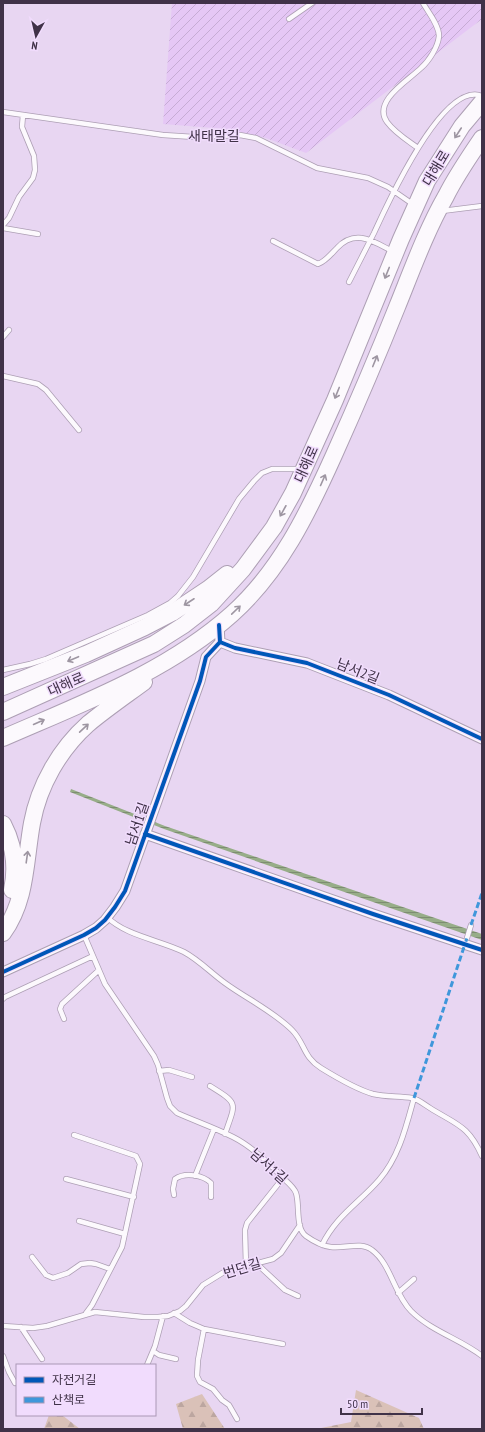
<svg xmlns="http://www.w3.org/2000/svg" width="485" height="1432" font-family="'PT Sans Narrow','Noto Sans KR',sans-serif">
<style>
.industrial{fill:url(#industrial-furrows)}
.forest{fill:url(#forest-firs)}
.water{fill:url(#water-rules)}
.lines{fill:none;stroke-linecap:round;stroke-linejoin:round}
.lane-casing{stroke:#ad9fb4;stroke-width:6}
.street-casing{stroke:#ad9fb4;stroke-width:11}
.highway-casing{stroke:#ad9fb4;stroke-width:18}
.lane{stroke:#fcf9fd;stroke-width:4.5}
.street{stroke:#fcf9fd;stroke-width:9}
.highway{stroke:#fcf9fd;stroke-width:16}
.quiet{stroke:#3f97db;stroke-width:3;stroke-dasharray:6 3;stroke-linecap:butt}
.cycleway-casing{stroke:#f1dcfd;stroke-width:6}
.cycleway{stroke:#0057b8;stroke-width:4}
.oneway{stroke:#9e96a2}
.labels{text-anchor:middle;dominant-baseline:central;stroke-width:3;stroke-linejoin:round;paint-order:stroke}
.street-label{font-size:14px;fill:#403248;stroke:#f1dcfd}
</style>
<defs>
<pattern id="industrial-furrows" width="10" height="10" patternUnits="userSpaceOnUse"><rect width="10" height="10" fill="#e5c7f5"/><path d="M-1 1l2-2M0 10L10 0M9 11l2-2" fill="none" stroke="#c6abd4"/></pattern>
<pattern id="forest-firs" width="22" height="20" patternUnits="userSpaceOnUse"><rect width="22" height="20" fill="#dac1b8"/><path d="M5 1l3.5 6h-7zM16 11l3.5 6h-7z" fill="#bca6a0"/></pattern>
<pattern id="water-rules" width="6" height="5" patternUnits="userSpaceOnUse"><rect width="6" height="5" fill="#97ad88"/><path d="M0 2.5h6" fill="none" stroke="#7d8d71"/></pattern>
</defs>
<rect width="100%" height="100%" fill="#e8d6f2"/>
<path class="industrial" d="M172,3H482V19L306,153L266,138L226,129L163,124Z"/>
<path class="forest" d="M356,1390L419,1418L424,1429H316L351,1422Z
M202,1394L225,1429H183L176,1404Z
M49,1415H62L80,1429H44Z"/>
<path class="water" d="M71,789L165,826L482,934V940L164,829L70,792Z"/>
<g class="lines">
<g class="lane-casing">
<path id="lane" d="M289,19L312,3
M3,112L163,135L194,137L240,135L256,138L317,168L368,178L388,187L414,205
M418,148C407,140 395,133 387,122C372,101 409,80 421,68C429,61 438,47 439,36C439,25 428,12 423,3
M442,211L482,206
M3,225L9,218L19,197L33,178L35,170L34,156L22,127L23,115
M3,228L38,234
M273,241L318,264C326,261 331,254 337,248C356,228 374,242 394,252
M349,282C357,266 366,249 374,233C387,205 443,80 482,96
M3,337L9,330
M3,376L38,384L46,390L79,430
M3,670L30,664L46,659L148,615L170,603L178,596L193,577L239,499L254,481L262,473L272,469H300
M107,917C126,936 160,940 184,952C199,960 211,973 225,983C247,999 273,1011 292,1030C305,1043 303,1057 321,1068C334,1076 359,1090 373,1094C386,1097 399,1096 412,1098C418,1099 425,1105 430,1108C457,1125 468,1125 482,1156
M84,935L105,984L154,1056L158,1065L167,1098L170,1106L177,1113C195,1121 215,1128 233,1137C251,1146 268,1162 282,1177C286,1181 294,1187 296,1193C300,1205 295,1228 306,1236C313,1241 322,1246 331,1247C344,1249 361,1241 372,1250C391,1264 394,1294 411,1311C431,1331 460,1339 482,1356
M467,938L471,925
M3,999L5,997L93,956
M64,1019L60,1009L62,1004L99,970
M159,1071L169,1070L192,1077
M210,1086C239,1104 236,1102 225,1134
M74,1135L136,1156L140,1164L122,1247L92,1305L86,1313
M195,1176L214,1129
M66,1179L134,1197
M174,1195L173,1189L175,1179C185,1172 203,1175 211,1183V1197
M79,1221L125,1234
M322,1245C336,1216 359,1203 379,1180C399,1157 406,1127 414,1098
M32,1257L46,1275L53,1278L68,1273L81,1264L90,1263L96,1264L110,1269
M257,1264L285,1290L298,1296
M246,1266L245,1230L247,1223L283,1178
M398,1293L414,1279
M174,1313L190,1323L204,1329L283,1344
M3,1326L33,1328L47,1326L95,1312L144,1317H158L168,1316L180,1311L186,1306L203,1285L224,1272L273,1259L281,1253L300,1225
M21,1327L42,1359
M204,1329L198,1360L197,1376L200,1382L213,1389L222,1400L229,1405L237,1419
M153,1351L159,1355L176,1359
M3,1356L9,1372L15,1383
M147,1365L155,1346L163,1316"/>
</g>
<g class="street-casing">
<path id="street" d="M220,642L235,648L307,663L389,695L482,739
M145,834L373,914L482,950
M3,972L84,935L96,928L105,920L115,907L125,891L200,681L206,657L220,642L219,625"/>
</g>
<g class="highway-casing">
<path id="highway" d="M3,687L86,654L145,627L172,613L208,589L227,574
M3,712L154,644L184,625L211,604L243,569L274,527L293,493L335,400L401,239L427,181L462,126L482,102
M3,738C83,703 167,672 232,614C280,571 308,513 334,455C356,406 377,357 397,307C412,270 426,231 446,196C456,176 469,157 482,138
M3,824C14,845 17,867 12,890
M3,933C27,900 25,861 32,823C39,785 60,749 88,724C106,709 125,696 144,682"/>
</g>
<use href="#lane" class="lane"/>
<use href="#street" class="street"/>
<use href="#highway" class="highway"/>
<path class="quiet" d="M471,925L482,893
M414,1098L467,938"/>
<g class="cycleway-casing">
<path id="cycleway" d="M220,642L235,648L307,663L389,695L482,739
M145,834L373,914L482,950
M3,972L84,935L96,928L105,920L115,907L125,891L200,681L206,657L220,642L219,625"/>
</g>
<use href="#cycleway" class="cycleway"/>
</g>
<defs><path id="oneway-shaft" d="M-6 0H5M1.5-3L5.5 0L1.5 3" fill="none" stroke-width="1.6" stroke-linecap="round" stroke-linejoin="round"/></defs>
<g class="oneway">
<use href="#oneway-shaft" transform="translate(458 133) rotate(123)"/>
<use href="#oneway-shaft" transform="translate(387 273) rotate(112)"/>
<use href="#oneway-shaft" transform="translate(375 361) rotate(-68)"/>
<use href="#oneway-shaft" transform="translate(337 393) rotate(112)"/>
<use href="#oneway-shaft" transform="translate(323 480) rotate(-66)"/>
<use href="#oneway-shaft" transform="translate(283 511) rotate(119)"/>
<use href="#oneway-shaft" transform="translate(189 602) rotate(147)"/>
<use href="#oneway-shaft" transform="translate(236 610) rotate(-44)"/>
<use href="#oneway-shaft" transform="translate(73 659) rotate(157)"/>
<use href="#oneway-shaft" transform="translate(39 722) rotate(-24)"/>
<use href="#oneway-shaft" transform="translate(84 728) rotate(-43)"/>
<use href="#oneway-shaft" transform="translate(27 857) rotate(-82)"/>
</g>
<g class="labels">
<g class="street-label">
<text x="214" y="136">새태말길</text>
<text transform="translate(436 168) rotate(-59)">대해로</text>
<text transform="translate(306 464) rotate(-66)">대해로</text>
<text transform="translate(358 671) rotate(22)">남서2길</text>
<text transform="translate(66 684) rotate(-24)">대해로</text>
<text transform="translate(137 824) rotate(-71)">남서1길</text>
<text transform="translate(269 1166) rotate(42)">남서1길</text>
<text transform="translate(242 1268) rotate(-17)">번던길</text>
</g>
</g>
<rect width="485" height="1432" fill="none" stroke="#403248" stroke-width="8"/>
<rect x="16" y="1364" width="140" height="52" fill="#f1dcfd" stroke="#aa98b5"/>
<rect x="24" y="1377" width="20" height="6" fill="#0057b8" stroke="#aa98b5"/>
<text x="52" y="1384" font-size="12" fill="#403248">자전거길</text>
<rect x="24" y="1397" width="20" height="6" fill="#3f97db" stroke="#aa98b5"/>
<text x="52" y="1404" font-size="12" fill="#403248">산책로</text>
<g transform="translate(36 36) rotate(188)" stroke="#f1dcfd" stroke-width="3" paint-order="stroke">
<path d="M0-3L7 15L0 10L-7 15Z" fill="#403248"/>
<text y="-6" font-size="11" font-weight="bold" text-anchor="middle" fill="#403248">N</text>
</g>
<path d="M341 1408v6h81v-6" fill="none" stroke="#403248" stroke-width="2"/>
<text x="347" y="1408" font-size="12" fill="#403248" stroke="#f1dcfd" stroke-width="3" paint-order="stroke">50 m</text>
</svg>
